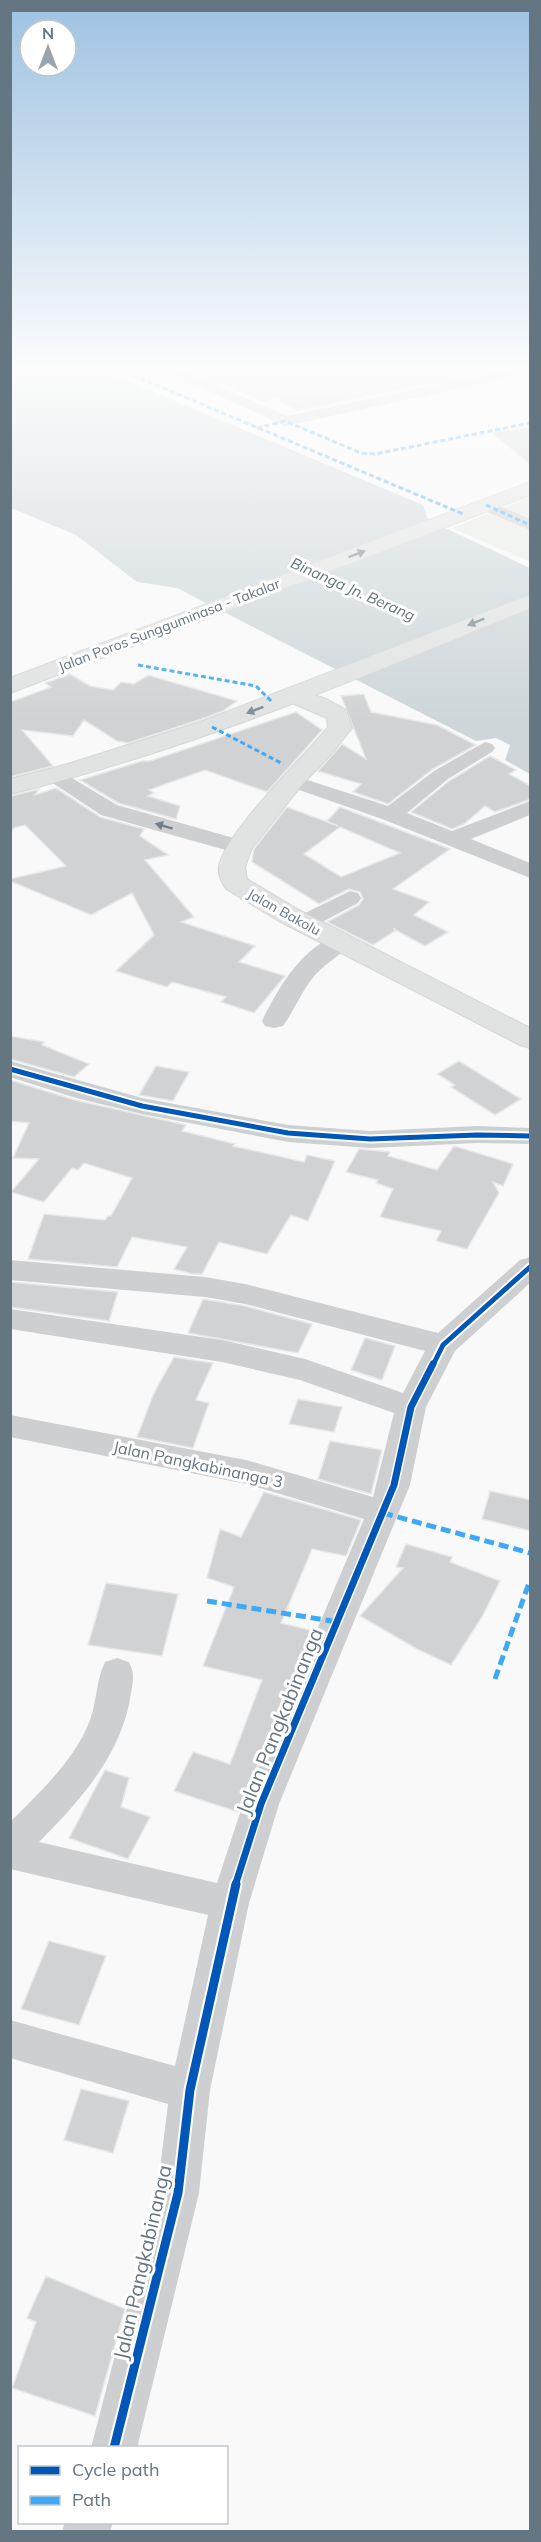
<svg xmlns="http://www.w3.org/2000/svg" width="541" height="2542" font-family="Mulish,sans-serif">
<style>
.green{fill:#e8ebe6}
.water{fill:#ced6d9}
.building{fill:#d0d2d3;stroke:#e8e8e8;stroke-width:1.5;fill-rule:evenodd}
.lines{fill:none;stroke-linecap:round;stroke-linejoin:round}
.major-casing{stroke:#d5d6d7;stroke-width:2}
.highway-casing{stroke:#d5d6d6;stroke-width:2}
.minor{fill:#cecfd0;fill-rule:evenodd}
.major{fill:#e1e2e2;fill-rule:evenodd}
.highway{fill:#e1e2e2;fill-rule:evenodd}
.quiet-far1{stroke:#3fa9f5;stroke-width:3;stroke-dasharray:5 3;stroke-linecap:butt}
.quiet{stroke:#3fa9f5;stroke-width:5;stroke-dasharray:10 5;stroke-linecap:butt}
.cycleway-far2-casing{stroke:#fff;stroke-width:9}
.cycleway-far1-casing{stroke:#fff;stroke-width:10}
.cycleway-casing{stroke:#fff;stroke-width:13}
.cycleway-far2{stroke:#0057b8;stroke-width:5}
.cycleway-far1{stroke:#0057b8;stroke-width:7}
.cycleway{stroke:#0057b8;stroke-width:9}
.oneway{fill:#7e8c96}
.oneway2{fill:#707f8b}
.labels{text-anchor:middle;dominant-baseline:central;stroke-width:6;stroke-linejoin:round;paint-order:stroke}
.far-street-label{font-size:14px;fill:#657683;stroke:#fff}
.far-water-label{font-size:15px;font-style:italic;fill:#60757c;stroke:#fff}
.street-label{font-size:16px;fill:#657683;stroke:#fff}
.near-street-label{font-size:20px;fill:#657683;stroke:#fff}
</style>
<rect width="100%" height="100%" fill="#f9f9f9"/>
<path class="green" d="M530,497V562L452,528Z"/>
<path class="water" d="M10,366H92L423,505L428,520L530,568V774L505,760L510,745L496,738L476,741L177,588L137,582L76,535L11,508Z"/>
<path class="building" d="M180,366H348L352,368L375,366L379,370L400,366H471L472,375L298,411L275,398L262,402Z
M531,427V465L491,432Z
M70,674L90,686L113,690L121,682L134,684L148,675L237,701L223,711L199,720L128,743L117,741L84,720L73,736L22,730L53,766L10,777V702L51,687L45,683Z
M364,694L371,712L437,725L476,745L433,769L388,804L353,792L361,784L318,771L342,744L366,759L341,696Z
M296,712L322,730L267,792L205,770L149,790L154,793L148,796L180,806L176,819L118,803L80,780L142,761H150Z
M490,756L516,770L509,774L531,786V799L495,812L485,806L464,824L452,829L411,812L449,781Z
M56,788L100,817L144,829L140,836L168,855L145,860L194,917L181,922L255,946L239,962L285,976L254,1013L221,1002L226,997L172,982L167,987L116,971L154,935L132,893L91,915L10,881V879L66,866L25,825L14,828L10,833V796L39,789L35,795Z
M287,807L338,826L327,821L340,807L450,849L393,889L429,902L414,915L448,932L425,946L394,929L395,931L373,945L327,922L359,905L363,899L360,892L349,889L319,904L252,862L254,849ZM340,827L400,853L341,877L304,854Z
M10,1036L44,1042L42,1045L89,1064L74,1077L10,1059Z
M459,1061L521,1099L495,1115L451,1087L455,1085L437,1074Z
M156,1066L189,1072L173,1101L139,1095Z
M10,1080L75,1100L186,1125L182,1131L235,1144L233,1146L304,1162L307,1155L335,1161L308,1221L291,1215L267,1254L219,1242L202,1274H192L174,1269L187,1247L132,1237L117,1267L28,1259L44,1214L105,1220L108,1216H111L132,1178L84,1163L78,1170L72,1168L44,1202L11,1192L39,1159L13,1158L29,1123L10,1121Z
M454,1146L513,1164L503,1186L493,1182L499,1193L467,1249L436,1241L441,1231L380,1217L393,1189L376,1183L378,1180L346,1172L359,1149L390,1152L388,1156L437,1170Z
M10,1282L118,1292L109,1321L10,1307Z
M203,1299L245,1306L312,1324L298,1353L188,1333Z
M365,1338L395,1346L382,1380L351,1370Z
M174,1357L213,1363L196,1400L209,1403L193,1448L137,1437L154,1393Z
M298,1399L342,1407L334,1432L289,1424Z
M330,1441L382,1450L371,1494L318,1479Z
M490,1491L531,1500V1531L482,1519Z
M264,1492L361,1520L346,1556L312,1549L281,1623L314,1631L238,1812L174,1791L193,1752L230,1764L262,1680L203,1666L234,1587L207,1578L220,1529L241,1537Z
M406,1544L452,1557L450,1562L500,1581L482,1617L451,1665L417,1649L360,1616L403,1568L396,1567Z
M106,1583L178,1594L162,1656L88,1645Z
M105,1770L129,1778L121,1807L150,1817L128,1859L69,1838Z
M49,1941L106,1956L79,2025L21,2009Z
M81,2089L129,2101L113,2153L64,2140Z
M46,2276L125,2309L95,2416L12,2388L36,2322L27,2318Z"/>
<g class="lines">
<g class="major-casing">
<path id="major" d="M293,688L326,699L346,710L352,728L333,752L301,786L252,848L245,867L247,879L297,909L530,1028V1048L520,1045L279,921L226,889C222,883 218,874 219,867C223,834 305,756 328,727L327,718L285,700L282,695L285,690Z"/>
</g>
<g class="highway-casing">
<path id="highway" d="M530,482V495L10,693V678Z
M530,595V608C360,678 190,750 10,794V779L68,764L200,722Z"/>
</g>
<path class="minor" d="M154,366H174L287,416L523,366H530V373L285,426Z
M486,500L530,519V530L480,509L478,505L480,501Z
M485,742L492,744L495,748L492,752L448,779L407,813L452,831L530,801V815L471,839L530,863V878L382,819L285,785L281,781L285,777L292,775L388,806L434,771Z
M55,770L62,772L117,805L248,842L251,847L248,852L240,854L101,815L48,780L44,776L48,772Z
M350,891L358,893L361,898L358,903L311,928H295L291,923L295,918Z
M340,935L348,937L352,942C343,954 327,962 316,974C302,990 295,1009 283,1026L274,1028L265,1026L262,1021C277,990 303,944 340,935Z
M10,1061L142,1098L288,1125L370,1131L477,1126L530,1128V1144L477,1143L370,1148L288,1142L142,1114L76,1098L10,1077Z
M530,1257V1283L455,1351L426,1407L410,1485L279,1804L249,1903L210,2090L199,2193L137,2448H91L157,2193L168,2104L10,2058V2020L175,2066L208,1915L10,1869V1822C40,1792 75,1760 90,1720C97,1701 96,1680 105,1662L117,1658L129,1662C135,1673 133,1681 131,1693C123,1753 80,1801 39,1842L217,1883L243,1804L364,1519L246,1484L10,1437V1415L246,1460L373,1497L394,1413L300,1380L222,1362L10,1329V1309L222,1340L305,1359L403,1393L425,1351L245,1304L205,1297L10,1280V1260L205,1277L245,1284L438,1333L520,1260Z
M65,2522H113L110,2532H62Z"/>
<use href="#major" class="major"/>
<use href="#highway" class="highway"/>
<path class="quiet-far1" d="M111,366L463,514
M257,428L285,421L361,453L375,454L530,423
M486,505L530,525
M138,665L256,686L273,703
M212,727L283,764"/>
<path class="quiet" d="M383,1513L530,1553
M207,1601L338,1622
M495,1679L530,1580"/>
<g class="cycleway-far2-casing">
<path id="cycleway-far2" d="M10,1069L142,1106L288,1133L370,1139L477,1135L530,1136
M433,1365L443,1345L530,1267"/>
</g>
<g class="cycleway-far1-casing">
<path id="cycleway-far1" d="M235,1886L261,1804L394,1485L411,1407L433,1364"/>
</g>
<g class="cycleway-casing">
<path id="cycleway" d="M114,2448L178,2193L190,2090L236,1884"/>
</g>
<use href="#cycleway-far2" class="cycleway-far2"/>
<use href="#cycleway-far1" class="cycleway-far1"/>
<use href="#cycleway" class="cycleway"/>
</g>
<defs><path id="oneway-solid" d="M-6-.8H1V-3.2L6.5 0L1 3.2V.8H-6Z" transform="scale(1.5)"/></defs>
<g class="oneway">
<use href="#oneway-solid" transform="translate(357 554) rotate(-21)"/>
<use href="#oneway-solid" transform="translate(476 622) rotate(158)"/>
<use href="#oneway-solid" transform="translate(255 710) rotate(159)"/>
</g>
<use class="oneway2" href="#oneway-solid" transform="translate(164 826) rotate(-163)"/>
<linearGradient id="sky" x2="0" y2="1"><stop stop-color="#9dc2e2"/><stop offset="0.51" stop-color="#fcfcfc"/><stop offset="1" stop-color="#fcfcfc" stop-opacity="0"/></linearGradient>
<rect width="541" height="722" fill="url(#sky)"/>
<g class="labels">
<g class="far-street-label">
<text transform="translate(169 625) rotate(-21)">Jalan Poros Sungguminasa - Takalar</text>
<text transform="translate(284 912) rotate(29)">Jalan Bakolu</text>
</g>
<g class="far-water-label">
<text transform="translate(353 589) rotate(24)">Binanga Jn. Berang</text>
</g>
<g class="street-label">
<text transform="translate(198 1464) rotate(12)">Jalan Pangkabinanga 3</text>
</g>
<g class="near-street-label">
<text transform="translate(279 1721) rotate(-68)">Jalan Pangkabinanga</text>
<text transform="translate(142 2262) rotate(-77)">Jalan Pangkabinanga</text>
</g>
</g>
<rect width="541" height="2542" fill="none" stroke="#657683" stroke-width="24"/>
<rect x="18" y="2446" width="210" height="78" fill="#ffffff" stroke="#c1c8cd" stroke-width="1.5"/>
<rect x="30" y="2466" width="30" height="9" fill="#0057b8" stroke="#c1c8cd" stroke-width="1.5"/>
<text x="72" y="2476" font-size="18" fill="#657683">Cycle path</text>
<rect x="30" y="2496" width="30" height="9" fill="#3fa9f5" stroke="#c1c8cd" stroke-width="1.5"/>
<text x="72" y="2506" font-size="18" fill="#657683">Path</text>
<g transform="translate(48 48)"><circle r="28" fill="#ffffff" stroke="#c1c8cd" stroke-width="1.5"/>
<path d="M0-4.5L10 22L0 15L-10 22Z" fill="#99a4ac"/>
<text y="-9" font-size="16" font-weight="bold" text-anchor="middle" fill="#657683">N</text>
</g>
</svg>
